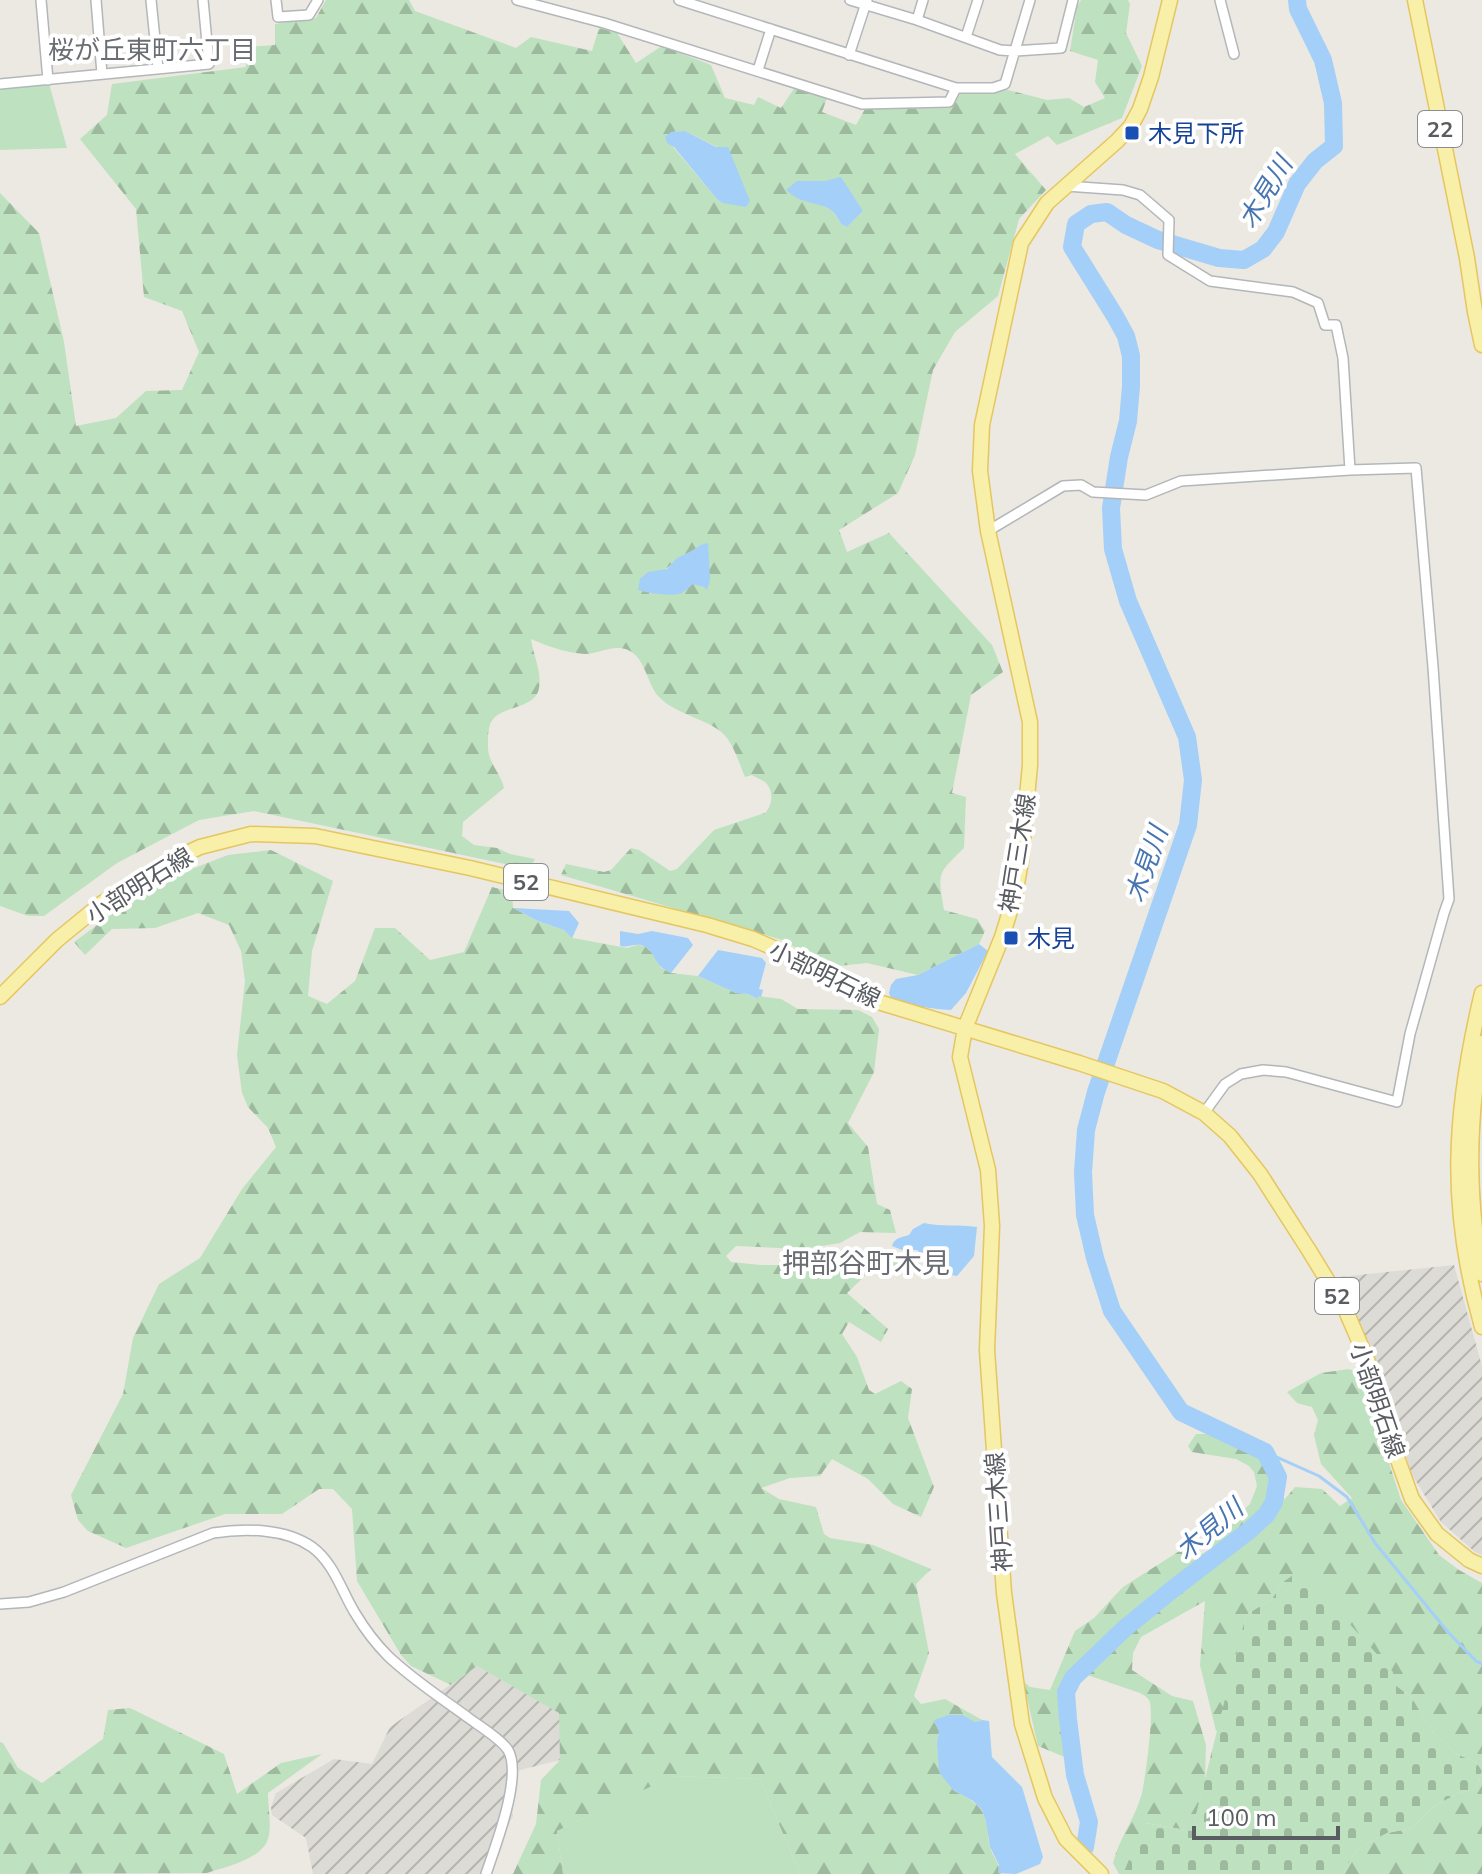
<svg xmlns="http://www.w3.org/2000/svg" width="1482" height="1874" font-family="Mulish,'Noto Sans JP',sans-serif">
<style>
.industrial{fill:url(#industrial-furrows)}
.green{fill:#bee1c0}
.forest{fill:url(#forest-firs);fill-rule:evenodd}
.cemetery{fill:url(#cemetery-stones)}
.water{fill:#a4cff8}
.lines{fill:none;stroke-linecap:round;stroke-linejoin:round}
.stream{stroke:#a4cff8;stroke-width:3}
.river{stroke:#a4cff8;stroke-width:18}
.street-casing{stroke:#b3b6ba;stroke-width:12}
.primary-casing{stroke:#e5c65f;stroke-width:17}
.street{stroke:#fff;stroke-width:9}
.primary{stroke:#f8efa9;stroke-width:14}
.transit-dot{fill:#1a4fb4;stroke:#fff;stroke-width:3}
.labels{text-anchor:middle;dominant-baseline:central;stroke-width:8;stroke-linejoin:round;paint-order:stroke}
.shield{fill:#fff;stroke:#8b8d90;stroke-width:2}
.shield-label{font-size:22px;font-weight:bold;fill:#595c60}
.transit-label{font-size:24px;fill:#164399;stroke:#fff;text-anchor:start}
.street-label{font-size:24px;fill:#595c60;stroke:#fff}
.neighbourhood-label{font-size:26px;fill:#6a6e72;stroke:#fff}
.water-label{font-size:26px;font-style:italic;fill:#4775b0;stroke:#fff}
.quarter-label{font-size:28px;fill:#6a6e72;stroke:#fff}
</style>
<defs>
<pattern id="industrial-furrows" width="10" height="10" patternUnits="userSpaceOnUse" patternTransform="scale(2)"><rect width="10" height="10" fill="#dcdbd5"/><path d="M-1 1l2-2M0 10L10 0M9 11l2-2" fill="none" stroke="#b5b5b0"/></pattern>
<pattern id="forest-firs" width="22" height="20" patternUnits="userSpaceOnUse" patternTransform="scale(2)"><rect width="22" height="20" fill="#bee1c0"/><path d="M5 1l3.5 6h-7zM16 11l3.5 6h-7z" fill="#9dba9f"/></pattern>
<pattern id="cemetery-stones" width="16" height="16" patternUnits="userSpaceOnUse" patternTransform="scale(2)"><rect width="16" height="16" fill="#bee1c0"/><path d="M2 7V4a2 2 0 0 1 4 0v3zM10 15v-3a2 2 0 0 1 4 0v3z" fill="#9dba9f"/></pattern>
</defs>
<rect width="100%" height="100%" fill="#ebe9e1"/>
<path class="industrial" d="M1454,1265L1482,1366V1555L1475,1552L1441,1522L1411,1473L1386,1387L1339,1277Z
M477,1666L560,1713V1760L508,1773L513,1816L485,1874H313L306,1838L272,1815L271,1807L276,1793L334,1759L372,1764L390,1727Z"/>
<path class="green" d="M48,80L67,148L0,150V84Z
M672,1776L760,1779L800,1874H563L557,1831Z"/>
<path class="forest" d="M326,0H409L415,11L516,48L531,37L592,51L599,28L617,33L636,63L662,46L711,65L725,98L754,105L758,97L781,108L795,87L827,98L822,112L856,125L865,109L951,108L961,93L995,92L1008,90L1047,100L1069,98L1084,107L1105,98L1095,82L1098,60L1070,51L1077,7L1081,0H1128L1130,4L1126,33L1142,66L1122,118L1057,145L1048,136L1015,154L1046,190L1019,219L998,296L955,332L933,370L915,455L898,493L839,530L847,552L889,533L992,645L1003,672L971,695L952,793L966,797L964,848C936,875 938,873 944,910L977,919L985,931L979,944L918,975L867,963L829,967L782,940L561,875L566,864L604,872L611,870L631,848L639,850L670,871L677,869L714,830L765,813C773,805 774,790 765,782C764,781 753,776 752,775L745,777C740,765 735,749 727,738C713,719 676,716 658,696C647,683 645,657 628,650C613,644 599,654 585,654C566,653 547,646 531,639C533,655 542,671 539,688C536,708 505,706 494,718C487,725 488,739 488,748C488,762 501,774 504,788L463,822L462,836L474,845L497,848L510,854L535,859L529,869L254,811L199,820L117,863L44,916H28L0,906V193L39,233L64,342L76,426L116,418L146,391L182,390L199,352L182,311L144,297L136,209L80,139L107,115L112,84L246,67L245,47L275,45V24L316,18ZM685,131L717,147V199L673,147L671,132ZM797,181H825L863,211L847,227L841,224C832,204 817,204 798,198ZM700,545L704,587L693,583C674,599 671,592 649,594L660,571C668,569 670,565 676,560C684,554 693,552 700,545Z
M271,850L333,881L312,951L308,996L327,1004L355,981L375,928H395L430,960L464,952L492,887L512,892L513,908L538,921L564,930L573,938L627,948L638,945L645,946L653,954L661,968L671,973L698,976L736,993L748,994L756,999L758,996L781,999L798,1009L858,1010L872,1017L879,1029L874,1072L848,1123L868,1147L877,1204L890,1210L896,1233L860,1232L840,1243L802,1249L736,1246L726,1256L731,1262L760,1265H833L880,1251L912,1253L920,1264L873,1268L847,1293L888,1329L881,1342L849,1322L842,1334L857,1357L869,1390L875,1394L901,1381L912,1389L908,1418L934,1487L921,1517L893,1504L868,1479L832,1459L820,1476L790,1478L761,1488L779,1499L816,1507L824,1534L830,1538L873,1545L931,1569L916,1584L929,1653L914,1696L921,1704L945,1699L982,1720L975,1722L963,1715L956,1716L939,1732L937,1742L953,1790C969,1799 984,1805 987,1825C988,1833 988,1842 991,1850C994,1859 1000,1863 999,1873L1002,1874H800L760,1779L673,1776L557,1831L563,1874H513L536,1824L541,1780L560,1760L559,1713L477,1666L451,1685L411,1666L401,1655L357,1581L352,1509L333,1489H319L282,1514H225L126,1548L88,1531L78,1520L71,1495L123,1394L133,1338L159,1284L200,1258L242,1189L276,1147L268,1128L248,1107L242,1093L237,1055L245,981L241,951L229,925L198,913L155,928L112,929L85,955L74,942L153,884L228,855Z
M1349,1369L1360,1374L1401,1500L1439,1555L1459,1570L1482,1583V1771L1476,1762L1456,1754L1431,1730L1412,1698L1394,1684L1283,1582L1272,1599L1246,1615L1219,1729L1216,1731L1200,1665L1205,1601L1141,1637L1133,1653L1132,1670L1172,1696L1193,1701L1206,1745L1205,1780L1192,1831L1145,1823L1123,1874H1119L1113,1863C1119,1838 1136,1817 1142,1793C1145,1779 1155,1711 1149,1700C1146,1696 1144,1695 1140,1693L1070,1669L1060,1693L1067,1758L1038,1746L1023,1681L1030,1687L1050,1690L1075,1631L1094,1618L1123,1587L1181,1550L1190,1561L1212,1548L1214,1537L1250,1504L1257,1486L1254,1472L1249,1466L1236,1459L1192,1452L1188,1446L1196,1434H1211L1260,1456L1273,1475L1271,1491L1285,1499L1295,1487L1322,1489L1340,1506L1352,1498L1321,1464L1314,1435L1318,1420L1312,1407L1297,1403L1287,1392L1321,1373Z
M130,1708L224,1754L237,1794L281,1763L322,1754L268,1793C268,1807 272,1827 268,1839C262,1859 225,1867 207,1873L0,1874V1742L3,1743L18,1768L42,1783L103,1739L108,1710Z
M1482,1772V1874H1343L1350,1860L1360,1847L1387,1833L1412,1828L1434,1806L1459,1793L1476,1789Z"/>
<path class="cemetery" d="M1301,1570L1393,1672L1394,1684L1412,1698L1431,1730L1456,1754L1476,1762L1482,1771L1476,1789L1459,1793L1434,1806L1412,1828L1387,1833L1360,1847L1350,1860L1343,1874H1123L1144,1823L1192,1831L1246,1615L1272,1599L1283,1582Z"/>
<path class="water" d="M685,131L716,147H728L750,201L746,207L723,203L717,199L674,147L667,143L665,137L671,132Z
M841,177L863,211L847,227L841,224C831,201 816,207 797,198C793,196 790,193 786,190L797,181H825Z
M708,543L710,580L707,590L704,587L693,584C690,587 686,590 682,593C673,597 647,593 638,590L640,579L648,572L667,569L677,558L694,550L700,545Z
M513,908L569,911L579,923L572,938L564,930L538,921Z
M620,931L638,934L652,931L688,938L693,945L671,973C666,971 663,969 659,965C654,958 651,947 641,945C633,944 628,948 620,946Z
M979,944L988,951L966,993L951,1010C930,1009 911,1006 891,998L889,993L891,985L896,979L918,975Z
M718,950L762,958L766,963L759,989L763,990L761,997L758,996L757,999L748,994L736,993L698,976Z
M924,1223C942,1227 958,1224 977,1227L974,1256L957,1276L934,1272L926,1265L925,1257L917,1250H902L892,1246C894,1238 902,1237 909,1235L913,1229Z
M949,1715H963L975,1722L982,1720L989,1721L992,1757L1022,1787L1043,1857L1040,1864L1016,1874L998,1873L999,1865L990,1847L986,1821L982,1810L973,1801L953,1790L939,1772L937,1742L939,1732L934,1720Z"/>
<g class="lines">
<path class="stream" d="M1265,1452L1319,1476L1347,1497L1375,1543L1448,1632L1476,1661L1482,1664"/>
<path class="river" d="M1085,1847L1089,1822L1075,1775L1068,1719L1066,1692L1073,1678L1124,1629L1173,1589L1251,1529L1267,1514L1274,1502L1278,1477L1265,1452L1181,1412L1112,1311L1095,1258L1085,1215L1083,1172L1086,1130L1096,1092L1188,825L1193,780L1187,737L1128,601L1113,549L1111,508L1119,457L1128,421L1131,386V356L1126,336L1115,316L1072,247L1076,224L1091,214L1107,212L1126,225L1158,240L1219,258L1244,260L1263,249L1276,232L1297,184L1315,161L1334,146L1333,103L1323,60L1298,9L1297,0"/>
<g class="street-casing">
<path id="street" d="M41,0L48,80
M96,0L102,74
M151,0L158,69
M276,0L278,17L309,15L318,0
M517,0L604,23L862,104L949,102L956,88
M679,0L956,88H993L1005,84L1030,0
M850,0L917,20L923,0
M1220,0L1234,54
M917,20L1000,50L1014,51L1061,48L1073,0
M966,37L978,0
M849,55L867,0
M758,70L771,29
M0,84L209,64L203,0
M1066,186L1123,190L1140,195L1169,220L1168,255L1210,281L1293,292L1318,303L1325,325H1336L1343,358L1350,470
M988,531L1063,486L1081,485L1093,492L1146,495L1181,481L1350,470L1416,468L1433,667L1449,899L1444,913L1410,1034L1397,1102L1286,1072L1263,1070L1241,1074L1225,1084L1204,1113
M0,1604L29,1602L64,1592L213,1533C244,1528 285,1528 312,1547C334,1563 342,1592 355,1613C364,1628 376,1644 388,1656C413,1680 443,1699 470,1719C481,1727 501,1739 508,1750C523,1776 495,1847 486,1874"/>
</g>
<g class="primary-casing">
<path id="primary" d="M1415,0L1467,258L1475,312L1482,345
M1482,993C1453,1114 1448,1207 1482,1327
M0,997L57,940L101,904L162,865L200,847L251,834L315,836L470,868L707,925L753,939L785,953L865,998L1079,1063L1163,1091L1204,1113L1230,1136L1260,1174L1310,1252L1346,1311L1368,1362L1393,1446L1412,1499L1437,1534L1469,1560L1482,1566
M1482,1043C1468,1120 1467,1197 1482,1274
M1101,1874L1066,1839L1045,1798L1022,1724L1004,1593L987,1350L992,1226L988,1170L960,1057L965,1028L1002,937L1015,895L1021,861L1030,765V722L988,531L980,471L982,425L1021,243L1047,203L1117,141L1131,126L1140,109L1151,77L1170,0"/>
</g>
<use href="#street" class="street"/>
<use href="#primary" class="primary"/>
</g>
<g class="transit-dot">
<rect x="1124" y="125" width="16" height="16" rx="4"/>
<rect x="1003" y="930" width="16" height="16" rx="4"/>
</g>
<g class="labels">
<g class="shield">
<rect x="1418" y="111" width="44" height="36" rx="6"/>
<rect x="504" y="864" width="44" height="36" rx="6"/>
<rect x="1315" y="1278" width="44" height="36" rx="6"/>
</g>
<g class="shield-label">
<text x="1440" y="129">22</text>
<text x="526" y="882">52</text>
<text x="1337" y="1296">52</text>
</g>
<g class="transit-label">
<text x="1148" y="133">木見下所</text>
<text x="1027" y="938">木見</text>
</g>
<g class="street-label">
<text transform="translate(1017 853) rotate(-81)">神戸三木線</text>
<text transform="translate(139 885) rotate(-32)">小部明石線</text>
<text transform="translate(825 974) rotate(26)">小部明石線</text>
<text transform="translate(1378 1400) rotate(71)">小部明石線</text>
<text transform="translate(998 1512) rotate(-94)">神戸三木線</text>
</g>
<g class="neighbourhood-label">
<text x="152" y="49">桜が丘東町六丁目</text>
</g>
<g class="water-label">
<text transform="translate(1265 192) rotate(-59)">木見川</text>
<text transform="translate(1146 864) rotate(-71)">木見川</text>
<text transform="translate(1209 1529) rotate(-40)">木見川</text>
</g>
<g class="quarter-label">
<text x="866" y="1262">押部谷町木見</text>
</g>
</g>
<path d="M1194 1826v12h144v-12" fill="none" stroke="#595c60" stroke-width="4"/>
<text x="1206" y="1826" font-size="24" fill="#595c60" stroke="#ffffff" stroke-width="6" paint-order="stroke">100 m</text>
</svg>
